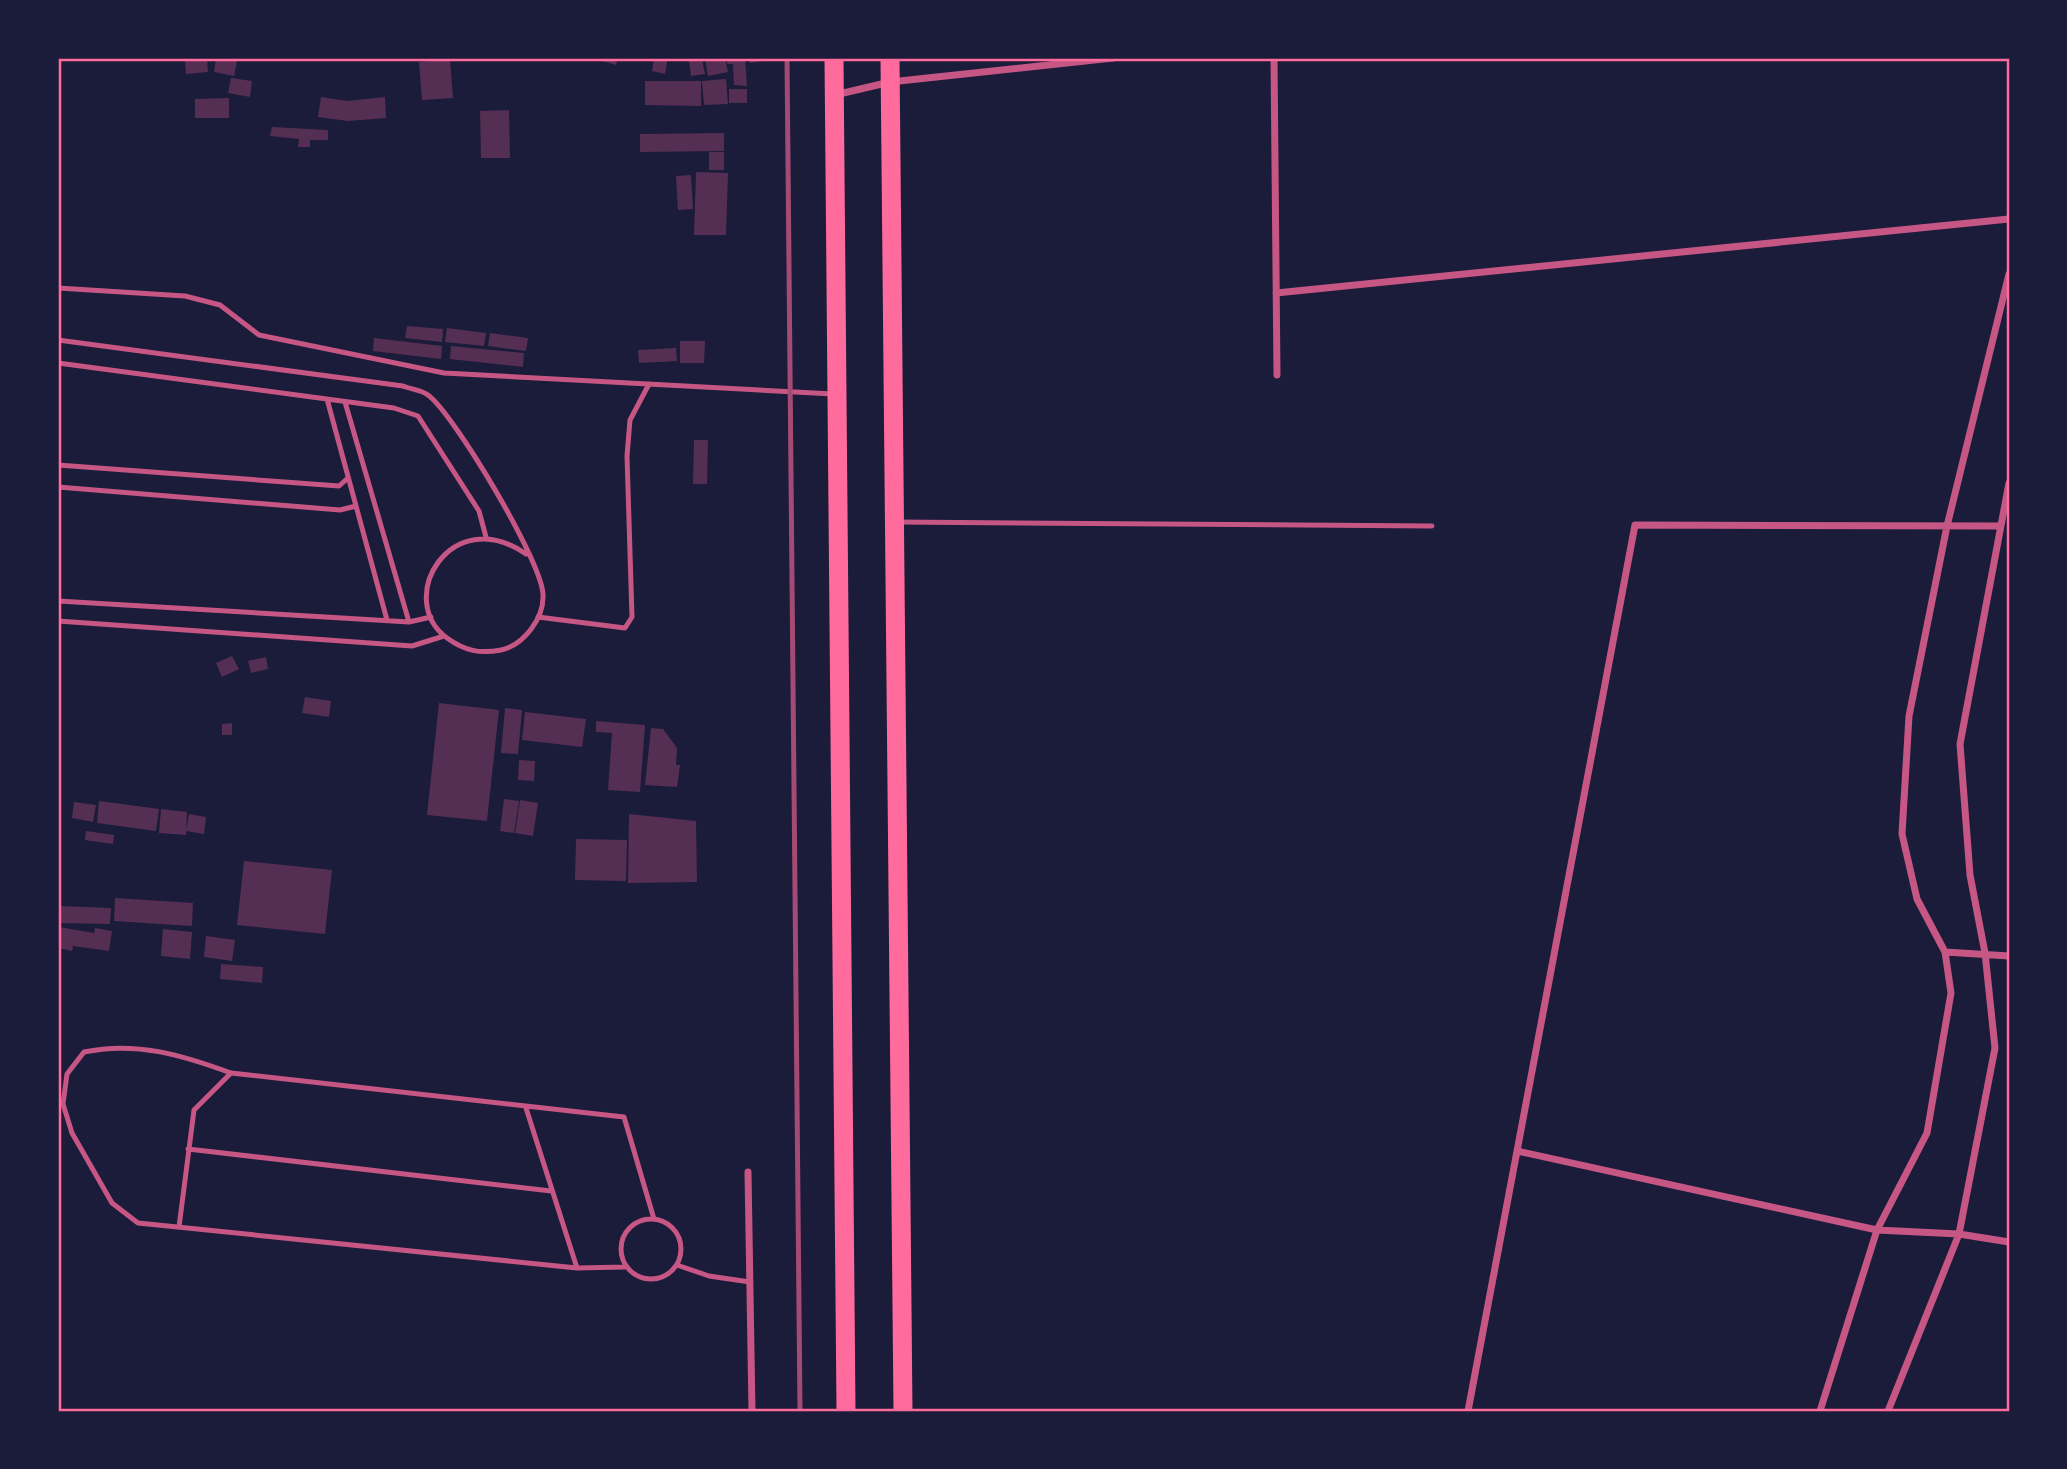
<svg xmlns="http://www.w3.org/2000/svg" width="2067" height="1469" font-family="'Times New Roman',serif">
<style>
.building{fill:#542f53}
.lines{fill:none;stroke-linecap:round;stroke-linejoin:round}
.service{stroke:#c65784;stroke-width:5}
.minor{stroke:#c65784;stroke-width:7}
.trunk{stroke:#ff6b9d;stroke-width:19}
.rail{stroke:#a44b75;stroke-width:5}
.neatline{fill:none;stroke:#ff6b9d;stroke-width:2.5}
</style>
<rect width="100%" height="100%" fill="#1b1b3a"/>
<path class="building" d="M185,58H207L208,72L186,74Z
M216,58L237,61L234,76L214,72Z
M603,58H618L616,65L602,61Z
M654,58H668L665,74L652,71Z
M705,58H725L728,72L708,76Z
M727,58H745L747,86L734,85L733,64H727Z
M750,58H762L763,61L750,63Z
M450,59L453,98L422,100L419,62Z
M702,59L705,74L691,76L689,61Z
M231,78L252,81L250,97L228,93Z
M726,79L728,104L704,105L702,81Z
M645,81H701V106L645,105Z
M729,89H747V103H729Z
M321,97L347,101L385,97L386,118L348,121L318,117Z
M229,98V118H195V99Z
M509,110L510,158H481L480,111Z
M272,127L328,130V140H310V147H298L299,139L270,136Z
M724,133V151L640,152V134Z
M709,152H724V170H709Z
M696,172L728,173L726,235H694Z
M691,175L693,209L678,210L676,176Z
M407,326L443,329L442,342L405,338Z
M447,328L486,333L484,346L445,342Z
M490,333L528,338L526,351L488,346Z
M374,338L442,346L441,359L373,351Z
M680,341H705L704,363H680Z
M451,346L524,353L523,367L450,359Z
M676,348L677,361L639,363L638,350Z
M694,440H708L707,484H693Z
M232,656L239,669L222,677L216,663Z
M266,657L268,669L251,673L248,661Z
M305,697L331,701L329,717L302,713Z
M439,703L499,710L487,821L427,815Z
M505,708L522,710L518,754L501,753Z
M525,712L586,719L582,747L522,740Z
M596,721L645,725L640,792L608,790L612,733L596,732Z
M232,723V735H222V724Z
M651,728L663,729L677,748L676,765H680L677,787L645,785Z
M519,760L535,761L534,781L518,780Z
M504,799L519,801L514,833L500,831Z
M520,800L538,803L533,836L515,833Z
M99,801L159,809L156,831L97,823Z
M74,802L96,805L93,822L72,818Z
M161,809L187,812L186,835L159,833Z
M189,814L206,817L204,834L186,831Z
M629,814L696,821L697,882L628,883Z
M86,831L114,835L113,844L85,840Z
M576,839L627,840L626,881L575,880Z
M244,861L332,870L325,934L237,925Z
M115,898L193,903L192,926L114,921Z
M58,906L111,908L110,924L58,923Z
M59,927L94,933L95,928L112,931L109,951L73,946L72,951L58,948Z
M163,929L192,932L190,959L161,956Z
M206,936L235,940L232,961L204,957Z
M221,964L263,967L262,983L220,979Z"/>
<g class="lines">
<path class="service" d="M58,288L185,296L220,305L259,335L444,373L833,394
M58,340L403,386C410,389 422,390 428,395C454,414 543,563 543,595C544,618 524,645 501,650C480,654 465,651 447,638C394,599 451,502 526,554
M58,363L394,408L418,416L479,511L486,537
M327,399L387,620
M345,402L409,622
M58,465L339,486L348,478
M58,487L340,510L356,506
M897,522L1432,526
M58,601L409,622L431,617
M538,617L625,628L632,617L627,456L630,420L649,384
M58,621L412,646L444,636
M526,1108L577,1268
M188,1149L551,1191
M621 1249a30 30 0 1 1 60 0a30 30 0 1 1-60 0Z
M179,1227L194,1110L231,1073
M677,1265L709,1276L750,1282
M625,1267L577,1268L138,1223L112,1203L72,1133L63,1104L67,1074L84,1052C136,1041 182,1055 231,1073L624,1117L654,1219"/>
<path class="minor" d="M1274,58L1277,375
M835,95L890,82L1113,58
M1276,293L2009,219
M1945,952L2009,956
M1517,1151L1877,1230L1959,1234L2009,1242
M748,1172L752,1411
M1468,1411L1635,525L2000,526
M1820,1411L1877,1230L1927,1133L1951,993L1945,952L1917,899L1902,834L1909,716L1947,526L2009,274
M1888,1411L1959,1234L1995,1048L1985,953L1970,875L1960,744L2009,483"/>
<path class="trunk" d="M834,58L846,1411
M890,58L903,1411"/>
<path class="rail" d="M787,58L800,1411"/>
</g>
<rect width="2067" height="1469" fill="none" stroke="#1b1b3a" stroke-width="119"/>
<rect x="60" y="60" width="1948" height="1350" class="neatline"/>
</svg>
